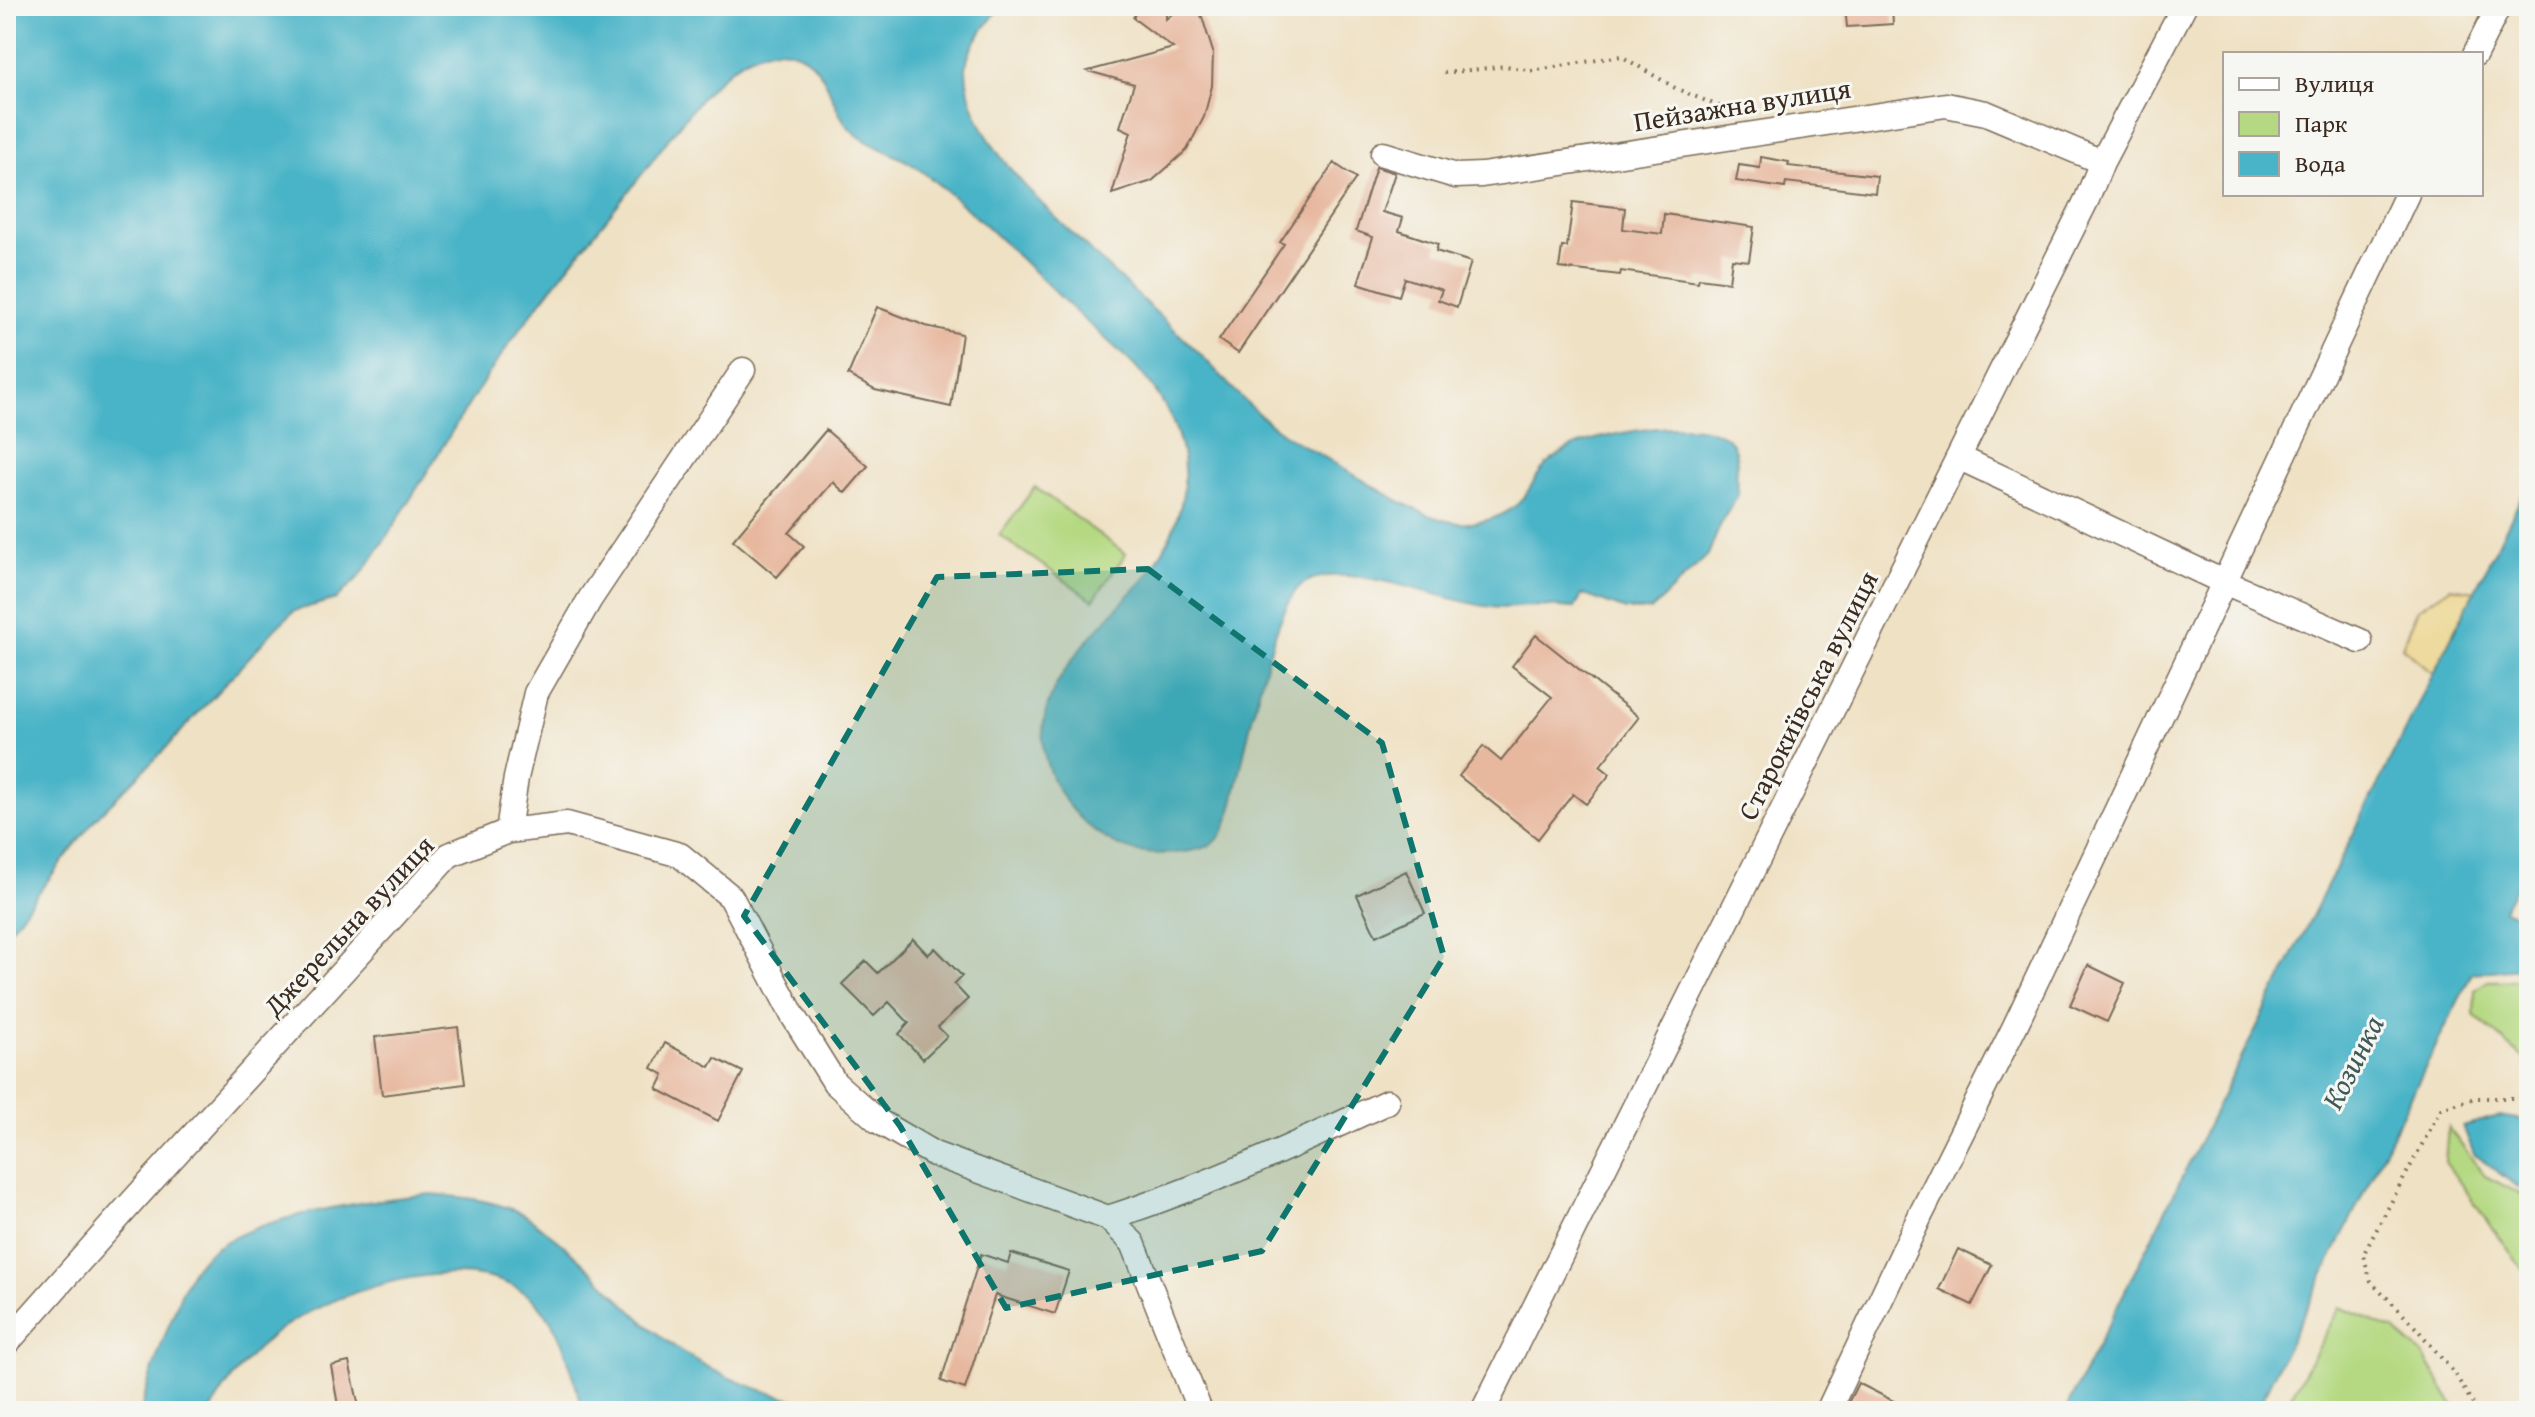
<svg xmlns="http://www.w3.org/2000/svg" width="2535" height="1417" font-family="'Gentium Book Plus',serif">
<style>
.green{fill:#b5d982;stroke:#788250;stroke-width:2}
.sand{fill:#eeda9e;stroke:#94825e;stroke-width:2}
.water{fill:#49b4c7;stroke:#426f72;stroke-width:2}
.building{fill:#e7b79e}
.lines{fill:none;stroke-linecap:round;stroke-linejoin:round}
.minor-casing{stroke:#7a6a58;stroke-width:27}
.path{stroke:#7a6a58;stroke-width:4;stroke-dasharray:2 6;stroke-linecap:butt}
.minor{stroke:#fff;stroke-width:24}
.marked{fill:#0f766e;fill-opacity:0.2;stroke:#0f766e;stroke-width:6;stroke-dasharray:16 10;stroke-linejoin:round}
.labels{text-anchor:middle;dominant-baseline:central;stroke-width:6;stroke-linejoin:round;paint-order:stroke}
.street-label{font-size:28px;fill:#3b2a1e;stroke:#f6f6f2}
.water-label{font-size:30px;font-style:italic;fill:#405a59;stroke:#f6f6f2}
</style>
<rect width="100%" height="100%" fill="#f6f6f2"/>
<filter id="ink" filterUnits="userSpaceOnUse"><feTurbulence type="fractalNoise" baseFrequency=".0125" numOctaves="2"/><feDisplacementMap in="SourceGraphic" scale="16" xChannelSelector="R" yChannelSelector="G"/><feConvolveMatrix kernelMatrix="1 2 1 2 8 2 1 2 1" color-interpolation-filters="sRGB"/></filter>
<filter id="wash" filterUnits="userSpaceOnUse"><feTurbulence type="fractalNoise" baseFrequency=".006" numOctaves="4" result="noise"/><feDisplacementMap in="SourceGraphic" scale="32" xChannelSelector="R" yChannelSelector="G"/><feGaussianBlur stdDeviation="1.8" result="paint"/><feColorMatrix in="noise" values="0 0 0 0 0 0 0 0 0 0 0 0 0 0 0 0 0 1.4 0 .05"/><feComposite in="paint" operator="in"/></filter>
<g filter="url(#wash)">
<rect width="100%" height="100%" fill="#efe1c4"/>
<path class="green" d="M1035,487L1126,554L1093,600L999,535Z
M2529,980V1058L2527,1061L2474,1015L2475,990L2488,981Z
M2448,1127L2485,1176L2529,1198V1266L2523,1270L2445,1162Z
M2340,1307L2394,1330L2423,1355L2457,1411H2283Z"/>
<path class="sand" d="M2451,587L2475,591L2433,674L2402,647L2418,609Z"/>
<path class="water" d="M6,6H1001C989,23 966,47 966,69C967,137 1035,197 1080,241C1119,279 1160,315 1199,353C1225,379 1247,407 1277,429C1295,443 1315,451 1334,463C1368,482 1421,519 1459,523C1482,525 1510,515 1524,497C1534,483 1539,469 1553,459C1561,453 1571,447 1579,444C1609,433 1710,413 1731,442C1742,459 1733,478 1738,495L1722,521L1708,555L1651,610H1626L1582,594L1575,608C1559,607 1543,606 1527,606C1515,607 1503,609 1491,607C1444,602 1346,558 1304,583C1274,600 1246,747 1237,785C1233,802 1229,829 1216,841C1203,854 1152,856 1134,851C1106,845 1075,817 1060,793C1014,718 1068,660 1119,606C1129,594 1143,583 1151,570C1170,542 1187,504 1184,469C1183,446 1174,421 1162,401C1143,368 1107,341 1079,315C1027,265 976,213 919,169C899,154 875,149 857,135C833,117 833,84 813,64C794,45 770,46 747,58C709,79 670,138 643,173C593,236 541,298 496,363C448,433 409,507 360,576L336,599L294,611L276,628L164,750L95,819L6,935Z
M2529,482V863L2503,910L2529,919V967L2472,973L2256,1411H2065Z
M2499,1116L2529,1121V1191L2518,1187L2474,1154L2463,1126Z
M432,1194C463,1197 492,1200 521,1213C530,1217 538,1225 546,1231C596,1268 633,1321 687,1355C740,1389 798,1403 859,1411H584C571,1374 566,1335 539,1305C480,1242 342,1288 282,1328C257,1345 224,1384 211,1411H141C148,1379 160,1348 172,1317C179,1301 184,1281 195,1267C233,1216 371,1200 432,1194Z"/>
<g id="blocks">
<path class="building" d="M1139,6H1166V19L1182,6H1194L1202,17L1213,52L1212,86L1204,117L1187,150L1152,181L1112,194L1131,132L1120,127L1134,84L1088,71L1173,48L1133,18Z
M1845,6H1892L1893,24L1847,27Z
M1761,157L1789,162L1788,166L1877,176L1875,193L1786,182L1785,188L1736,181L1739,165L1760,168Z
M1334,163L1356,178L1238,353L1219,340L1284,244L1280,242Z
M1376,167L1395,173L1382,212L1403,218L1399,231L1438,244L1436,251L1471,262L1457,307L1438,300L1442,290L1405,278L1399,296L1358,283L1373,237L1356,231Z
M1573,202L1625,208L1623,229L1662,234L1664,214L1754,227L1749,261L1732,259L1729,282L1699,278L1698,282L1621,271L1620,275L1559,268L1562,247H1567Z
M877,307L926,326L962,334L951,407L875,390L848,375Z
M826,430L868,466L845,493L833,482L789,533L804,546L777,577L733,540Z
M1536,635L1639,717L1600,766L1610,774L1586,804L1573,794L1538,839L1459,776L1483,746L1501,761L1552,697L1512,666Z
M1406,871L1425,913L1376,936L1357,895Z
M913,939L928,955L935,948L962,976L954,984L968,999L938,1027L947,1036L923,1059L899,1034L909,1023L889,1002L874,1016L842,984L866,961L878,973Z
M2088,965L2125,983L2107,1022L2070,1005Z
M458,1027L465,1084L382,1095L375,1037Z
M665,1043L710,1067L715,1058L743,1072L718,1121L657,1089L664,1075L652,1068Z
M1958,1249L1992,1265L1972,1305L1939,1289Z
M1011,1253L1069,1271L1055,1314L995,1295L965,1389L941,1381L981,1254L1008,1263Z
M349,1362L360,1411H339L331,1366Z
M1858,1383L1913,1411H1853L1846,1407Z"/>
</g>
</g>
<g filter="url(#ink)">
<use href="#blocks" fill-opacity="0" stroke="#7a6a58" stroke-width="2"/>
<g class="lines">
<g class="minor-casing">
<path id="minor" d="M2475,54L2499,6
M1383,154L1456,176L1482,175L1946,105L1986,113L2102,162
M1960,458L2215,578L2360,641
M508,831L516,778L536,693L590,599L743,370
M1108,1218C1204,1187 1295,1145 1387,1102
M6,1344L133,1201L449,855L508,831L567,824L680,855L731,897L793,1016L835,1083L878,1121L934,1154L1108,1218L1133,1243L1200,1411
M1483,1411L2087,199L2102,162L2184,6
M1828,1411L1921,1214L2015,1026L2407,194"/>
</g>
<path class="path" d="M1444,73L1506,66L1531,71L1621,56L1677,89L1738,114
M2477,1411L2455,1374L2417,1329L2371,1281L2363,1255L2441,1109L2475,1098H2519L2529,1092"/>
<use href="#minor" class="minor"/>
</g>
</g>
<path class="marked" d="M1148,569L1382,743L1444,957L1262,1251L1006,1308L900,1126L744,916L937,577Z"/>
<g class="labels">
<g class="street-label">
<text transform="translate(1742 104) rotate(-9)">Пейзажна вулиця</text>
<text transform="translate(1807 695) rotate(-63)">Старокиївська вулиця</text>
<text transform="translate(348 925) rotate(-47)">Джерельна вулиця</text>
</g>
<g class="water-label">
<text transform="translate(2352 1062) rotate(-63)">Козинка</text>
</g>
</g>
<rect width="2535" height="1417" fill="none" stroke="#f6f6f2" stroke-width="32"/>
<rect x="2223" y="52" width="260" height="144" fill="#f6f6f2" stroke="#aba49d" stroke-width="2"/>
<rect x="2239" y="78" width="40" height="12" fill="#ffffff" stroke="#aba49d" stroke-width="2"/>
<text x="2295" y="92" font-size="24" fill="#3b2a1e">Вулиця</text>
<rect x="2239" y="112" width="40" height="24" fill="#b5d982" stroke="#aba49d" stroke-width="2"/>
<text x="2295" y="132" font-size="24" fill="#3b2a1e">Парк</text>
<rect x="2239" y="152" width="40" height="24" fill="#49b4c7" stroke="#aba49d" stroke-width="2"/>
<text x="2295" y="172" font-size="24" fill="#3b2a1e">Вода</text>
</svg>
